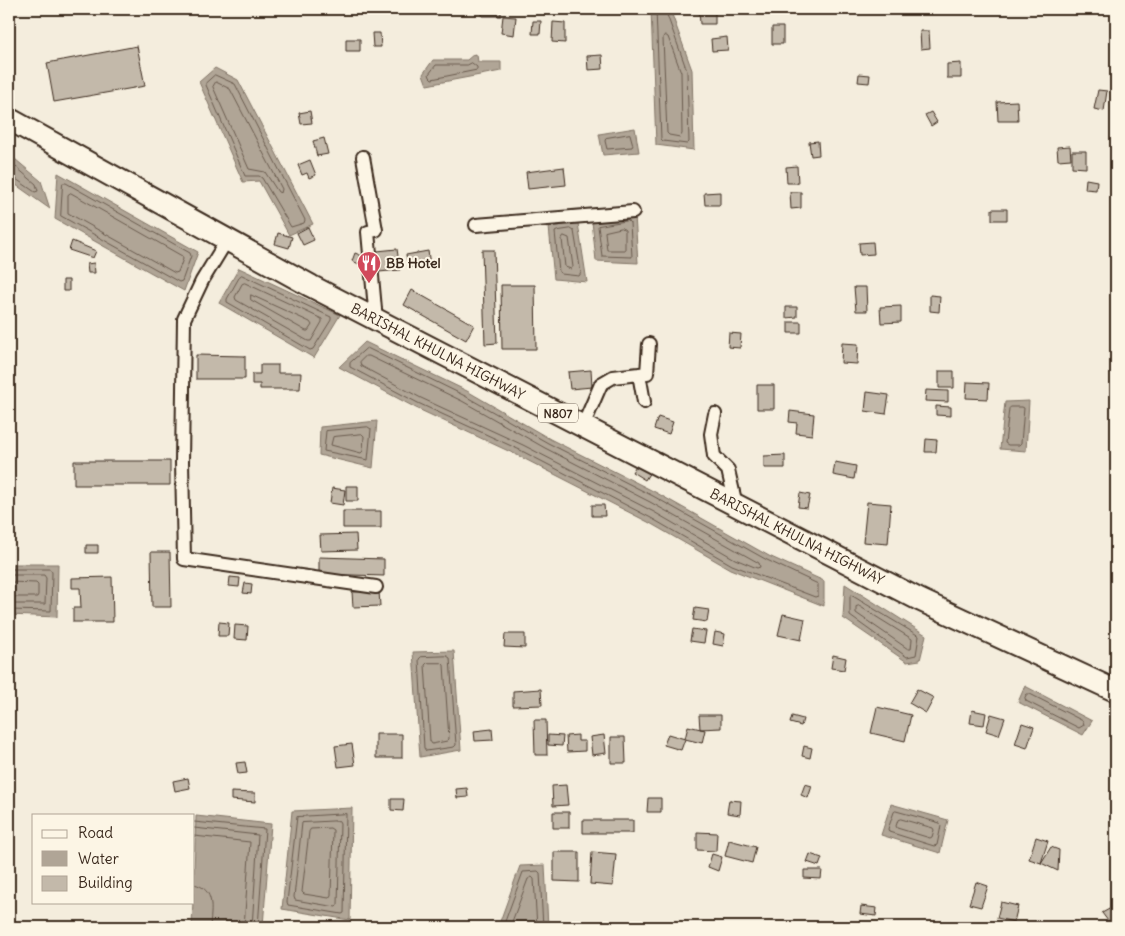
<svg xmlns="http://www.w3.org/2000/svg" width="1125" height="936" font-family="Delius,sans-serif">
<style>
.water{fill:#b0a596;stroke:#817466}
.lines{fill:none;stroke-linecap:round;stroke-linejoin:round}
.shore{stroke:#6a5b4e;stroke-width:1}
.building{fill:#c3b9aa;stroke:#3b2a1e}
.minor-casing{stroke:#3b2a1e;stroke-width:16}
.trunk-casing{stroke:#3b2a1e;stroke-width:25}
.minor{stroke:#fcf5e5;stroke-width:12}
.trunk{stroke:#fcf5e5;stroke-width:21}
.labels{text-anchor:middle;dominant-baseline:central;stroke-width:4;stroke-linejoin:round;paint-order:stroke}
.shield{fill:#fcf5e5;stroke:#75675a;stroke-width:1}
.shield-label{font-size:12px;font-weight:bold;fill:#3b2a1e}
.poi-label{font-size:14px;font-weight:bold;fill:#3b2a1e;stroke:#fcf5e5;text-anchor:start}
.street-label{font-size:14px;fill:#3b2a1e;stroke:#fcf5e5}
</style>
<rect width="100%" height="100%" fill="#f4eddd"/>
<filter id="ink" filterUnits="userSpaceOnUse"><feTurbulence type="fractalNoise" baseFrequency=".02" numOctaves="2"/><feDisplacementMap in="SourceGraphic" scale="10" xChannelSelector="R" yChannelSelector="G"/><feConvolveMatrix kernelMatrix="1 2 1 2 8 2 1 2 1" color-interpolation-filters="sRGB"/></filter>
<g filter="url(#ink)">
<path class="water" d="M651,9H670L692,70L694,150L656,145Z
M474,54L477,55L478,62H501V71L427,85L423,74L433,60H467Z
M215,68L238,80L313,224L289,235L259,181L243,182L199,82Z
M635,128L639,152L603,155L599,134Z
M9,154L41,181L50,209L9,180Z
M58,173L198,252L184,291L55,219Z
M635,215L638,263L596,261L592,221Z
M578,223L587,282L554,279L549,227Z
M239,268L340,315L314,358L219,303Z
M365,342L467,391L550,439L655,492L769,556L824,581V606L730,569L648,522L517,455L416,408L339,367Z
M1029,401L1026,451L1000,449L1005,402Z
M377,421L373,468L319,455L320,427Z
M9,564H58L57,617L9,615Z
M845,584L926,635L920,660L907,662L843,618Z
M454,651L461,750L420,757L413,652Z
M1025,686L1092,721L1083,735L1018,702Z
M891,804L948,820L940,853L881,835Z
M352,808L350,920L282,909L292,811Z
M196,816L271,824L263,926L192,927Z
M545,865L548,927H498L520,866Z"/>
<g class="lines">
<path class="shore" d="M656,9L661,139L663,141L687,144L689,142L687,71L665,9
M665,35L668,37L681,72L682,134L680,137L669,135L667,133L663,38Z
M472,63L477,67V70L432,79L430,77L429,74L436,65H467Z
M215,75L235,84L305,220L304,223L291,227L262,178L259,176H245L206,85V83Z
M216,82L230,89L282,189L281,193L278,192L265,172L249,169L213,87Z
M630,134L633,145L632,147L607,149L605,141L606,138Z
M9,161L36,184L38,191L35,192L13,177H9
M63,183H66L190,253L191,256L182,281L179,282L61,216Z
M71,193L182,256L183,259L178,272L175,273L68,213V195Z
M628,221L630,223L632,257L602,256L598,226Z
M622,228L625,230V250H607L605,232Z
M571,229L574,231L581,273L579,276L561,274L559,272L555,232L557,231Z
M564,236L569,238L573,267L571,269L565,267L562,239Z
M242,275L331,317V320L313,349L310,350L227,302V299L240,276Z
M245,283L322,319V322L311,341H308L236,300L235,297L242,284Z
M251,295L310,322L312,325L308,331H306L251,300Z
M367,348L465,396L548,443L653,496L767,560L818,584V596L815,597L732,565L651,518L520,450L418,403L350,367V363Z
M366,356H369L462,401L545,448L650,502L759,563L760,567L757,568L735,559L654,512L523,445L421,398L361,366L360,362Z
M1011,407H1022L1024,408L1021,443L1019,445H1008L1005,443L1009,409Z
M368,427L371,429L368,460L324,451L326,431Z
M362,434L364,436L363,451L361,453L331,445L333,437Z
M9,569H50L52,572L51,611L9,610
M9,575H44L46,578L45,604H9
M9,582L36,583L38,585V595L37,597H9
M851,595L919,636L916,655L907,657L850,616V597Z
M859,606L912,639L911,649H908L856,613V607Z
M447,656L450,658L456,745L454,747L426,751L424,748L419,659L421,657Z
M442,663L444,665L449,739L447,741L432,744L430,741L425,665L427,663Z
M1027,694H1030L1083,721L1084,725L1079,728L1026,701L1025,698Z
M896,811L940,823L941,826L937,845L934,846L889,832L888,829L894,812Z
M346,814L344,913L342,914L288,905L287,902L297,817Z
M901,819L933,828L934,830L932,837L930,838L897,828L896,826L898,820Z
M339,821L340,823L338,905L336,907L295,900L294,897L302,823Z
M194,822L265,829L258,927
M194,828L258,835L252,927
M311,829L330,828L333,830L331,895L329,898L304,894L302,892L309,832Z
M194,836L250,842L244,927
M194,884C216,889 211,910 210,927
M503,927L523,872L538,871L540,873L543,927
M510,927L528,879L532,877L534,879L537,927"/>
</g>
<path class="building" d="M482,9H501V16H482Z
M699,10H715V24H700Z
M503,16L516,17L514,35L501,33Z
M533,21H541L540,34H532Z
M553,22L565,23V43L552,42Z
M772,27H783V44H772Z
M920,31H929L930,48L921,49Z
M372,33H380L381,47H373Z
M727,37L728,50L712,51L711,39Z
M346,39H360V51H346Z
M137,46L145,86L54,102L47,63Z
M602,55L603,69L588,70L587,56Z
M961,63V78H947V64Z
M859,74L870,75L869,83L858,82Z
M1098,90L1107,91L1104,111L1094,109Z
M1017,101L1018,121H998L997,102Z
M310,111L312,123L301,124L299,113Z
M931,112L937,122L931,126L925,115Z
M324,138L328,154L317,156L313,141Z
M818,141L819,155L811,156L809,142Z
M1070,146L1071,159L1058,160L1057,147Z
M1072,151H1086V168L1072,167Z
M310,160L316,175L309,178L307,173L302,175L298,165Z
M797,166L798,183H787L786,167Z
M564,167L566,185L528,189L526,172Z
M1086,179L1097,181L1096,190L1085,189Z
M720,192V205H705L704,193Z
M790,192H801V208L791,209Z
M992,209H1007V220H992Z
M308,227L314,240L303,245L297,233Z
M278,233L292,237L289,248L275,244Z
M72,241L96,251L93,258L69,250Z
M873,242L874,254L860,255L859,243Z
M397,249L400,270L379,272L377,251Z
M482,250H494L497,343L485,344Z
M428,251L430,265L409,268L406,255Z
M355,253L367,258L364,266L352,261Z
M94,263L95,273H88L87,264Z
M63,280H69V291H63Z
M501,285H535L536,349H502Z
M854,287H866L867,311H856Z
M412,290L474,325L466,340L404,305Z
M930,295L940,296L939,312L930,311Z
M901,306V322L881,323L880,307Z
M786,307H797V317L786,318Z
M788,322H801V333H788Z
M729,333L741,334L740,348L728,347Z
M842,343L858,344L857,364L841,363Z
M196,355L245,356V379H196Z
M260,365H278V373H301L300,389H260V384H252V374H260Z
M591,370L592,387L570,389L568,372Z
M939,371H954V388H939Z
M967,382L989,383L988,399L966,398Z
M757,385H774V409H757Z
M926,390L948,391V402L925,401Z
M867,392L889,395L886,414L865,411Z
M936,406L951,407V416L936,415Z
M790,411L814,414L812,435L796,433L797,423L789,422Z
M658,417L673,422L669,434L654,429Z
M926,439L937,440L936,452H925Z
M785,455V468H764V456Z
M74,461H170V485H74Z
M835,462L856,466L854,479L833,475Z
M637,464L650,472L645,480L632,472Z
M346,486H358V501H346Z
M332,488L345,490L343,505L330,503Z
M800,493L810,495L807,508L798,507Z
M867,502L891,504L888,544L863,542Z
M592,505H604L605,516H592Z
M343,511H381V528H343Z
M356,534L357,550L321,551L320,535Z
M86,545H98V553H86Z
M151,552H170L171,607H152Z
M319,557L384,559V576L319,574Z
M112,577L113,622H73V608H81L80,588H72V578Z
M230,577L240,578L239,587L229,586Z
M245,583L252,584L251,594L243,593Z
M379,591L380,606L353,607L352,592Z
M695,608L709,610L707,622L693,620Z
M783,614L805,619L801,640L778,635Z
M219,622L229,623L228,636H218Z
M235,625L248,626L247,640L234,639Z
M692,629L706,631L704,643L690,641Z
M715,632L725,634L723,646L713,644Z
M505,634H525V648L504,647Z
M833,655L846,658L844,670L831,668Z
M541,689L542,705L513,706V691Z
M917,689L934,698L926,713L909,703Z
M877,707L911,715L905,741L871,733Z
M972,710L986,713L984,725L970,723Z
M991,714L1005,718L999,735L986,731Z
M699,715H721V728L700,729Z
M792,716L803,719L801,726L790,723Z
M534,720H546L547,755H535Z
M1022,723L1034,727L1027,748L1015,744Z
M688,726L705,730L702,743L685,739Z
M492,729L493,740L475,741L474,731Z
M376,734H402V758H376Z
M668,734L685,739L681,750L664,745Z
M548,735L563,736L562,746L548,745Z
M578,735V741H585V751L567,752L566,736Z
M604,735L606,753L592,755L590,737Z
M611,737H625L626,763H611Z
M352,744L355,765L338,767L335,746Z
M804,746L812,748L810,758L802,756Z
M245,762L247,773L238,774L236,763Z
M188,778L190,788L175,791L173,781Z
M805,784L812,786L808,798L801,795Z
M566,785L568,805L553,806L552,786Z
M467,788L468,797L457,798L456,789Z
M231,792L255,793V802L231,800Z
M648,798H661V812H647Z
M391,799H404L403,811L391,810Z
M729,800L741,801L740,815L727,813Z
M553,812H569V828H553Z
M583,820H633V833H583Z
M697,832L717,833L716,851L697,850Z
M1036,837L1048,841L1041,863L1029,859Z
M729,840L756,847L752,863L725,856Z
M1051,847L1059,850L1058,871L1041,863Z
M554,852H579V882L554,881Z
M592,852L616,854L613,886L590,884Z
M712,854L722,857L718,871L708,867Z
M810,854L822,858L819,866L807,862Z
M804,870H822L821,879L804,878Z
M976,882L988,886L981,907L969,904Z
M1001,902L1018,906L1014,922L997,918Z
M861,906L877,908L876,916L860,914Z
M1113,907L1116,913L1110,916L1112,919L1108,921L1102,913Z"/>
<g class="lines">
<g class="minor-casing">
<path id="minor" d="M363,157L376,230L368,232L376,320
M476,225L633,212
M227,240L202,281L184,319L182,462L184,559L376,587
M639,374L647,373L649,344
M715,414L711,434L714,456L728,470L736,505
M583,426L601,384L613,377L639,374L644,402"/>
</g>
<g class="trunk-casing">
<g id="trunk">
<path id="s1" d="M9,119L311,286L920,600L1116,691"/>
</g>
</g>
<use href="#minor" class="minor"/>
<use href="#trunk" class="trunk"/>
</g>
</g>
<defs>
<g id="restaurant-pin" transform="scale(1.25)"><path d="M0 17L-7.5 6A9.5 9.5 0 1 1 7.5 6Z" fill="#d1495b" stroke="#fcf5e5"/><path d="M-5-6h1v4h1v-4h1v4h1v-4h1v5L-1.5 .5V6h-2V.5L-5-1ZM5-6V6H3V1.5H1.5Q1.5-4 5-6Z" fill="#fff"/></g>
</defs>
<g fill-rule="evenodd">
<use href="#restaurant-pin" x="369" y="263"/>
</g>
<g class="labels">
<rect class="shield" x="538" y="403.5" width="40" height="19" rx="4"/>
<g class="shield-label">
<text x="558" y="413">N807</text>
</g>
<g class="poi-label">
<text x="386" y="263">BB Hotel</text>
</g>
<g class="street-label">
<text stroke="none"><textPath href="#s1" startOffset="488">BARISHAL KHULNA HIGHWAY</textPath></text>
<text stroke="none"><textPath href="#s1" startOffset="892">BARISHAL KHULNA HIGHWAY</textPath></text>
</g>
</g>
<rect width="1125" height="936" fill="none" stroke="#fcf5e5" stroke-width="30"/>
<rect x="15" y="15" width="1095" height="906" fill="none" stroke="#3b2a1e" stroke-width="2" filter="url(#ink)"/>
<rect x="32" y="814" width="162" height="90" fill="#fcf5e5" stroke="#afa495"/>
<rect x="42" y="830" width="25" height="8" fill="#fcf5e5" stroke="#afa495"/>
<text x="78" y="838" font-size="15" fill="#3b2a1e">Road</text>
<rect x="42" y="851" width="25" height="15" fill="#b0a596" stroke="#afa495"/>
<text x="78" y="864" font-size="15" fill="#3b2a1e">Water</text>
<rect x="42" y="876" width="25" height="15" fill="#c3b9aa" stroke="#afa495"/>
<text x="78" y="888" font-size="15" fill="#3b2a1e">Building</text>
</svg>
